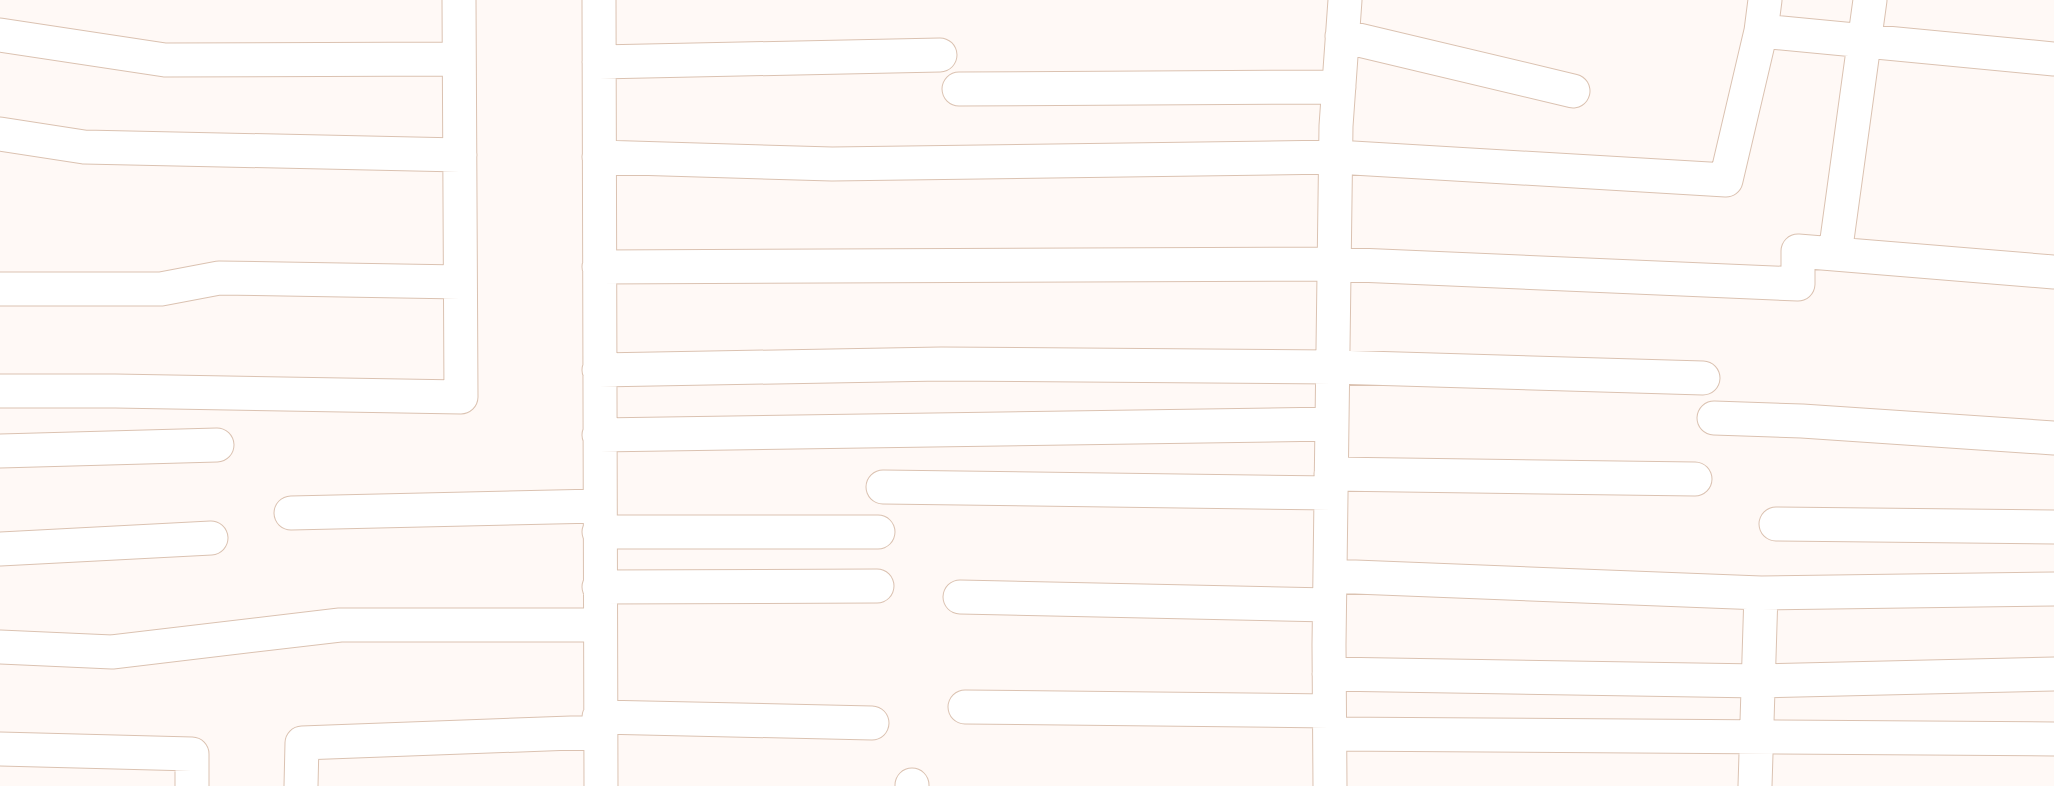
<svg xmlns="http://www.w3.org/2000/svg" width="2054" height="786" font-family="'DejaVu Sans',sans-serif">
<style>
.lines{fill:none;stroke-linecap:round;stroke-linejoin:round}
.minor-casing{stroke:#dbc2b1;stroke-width:35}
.minor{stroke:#fff;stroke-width:33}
</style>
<rect width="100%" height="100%" fill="#fff9f6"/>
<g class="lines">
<g class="minor-casing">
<path id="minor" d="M599,0L601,786
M1765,0L1761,31L2054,59
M0,35L165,60L459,59
M1342,36L1573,91
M599,62L940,55
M959,89L1339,87
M0,134L84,147L460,155
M599,157L832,164L1336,157L1726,180L1761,31
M1835,254L1870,0
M599,267L1334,264L1798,284V251L2054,272
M0,289H161L219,278L460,282
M599,370L941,364L1333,367L1703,378
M0,391H115L461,397L459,0
M1714,418L1802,421L2054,438
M599,435L1332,424
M0,451L217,445
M1331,474L1695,479
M883,487L1331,493
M291,513L599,506
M1776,524L2054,527
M599,532H878
M0,549L211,538
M1330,576L1761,593L2054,589
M599,587L877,586
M960,597L1329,605
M0,647L112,652L340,625H599
M1329,674L1759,681L2054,674
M965,707L1329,711
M599,717L872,723
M1330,734L2054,739
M0,749L192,754V786
M912,785V786
M301,786L302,743L599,732
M1330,786L1329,645L1336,126L1345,0
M1755,786L1761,593"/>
</g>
<use href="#minor" class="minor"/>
</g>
</svg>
